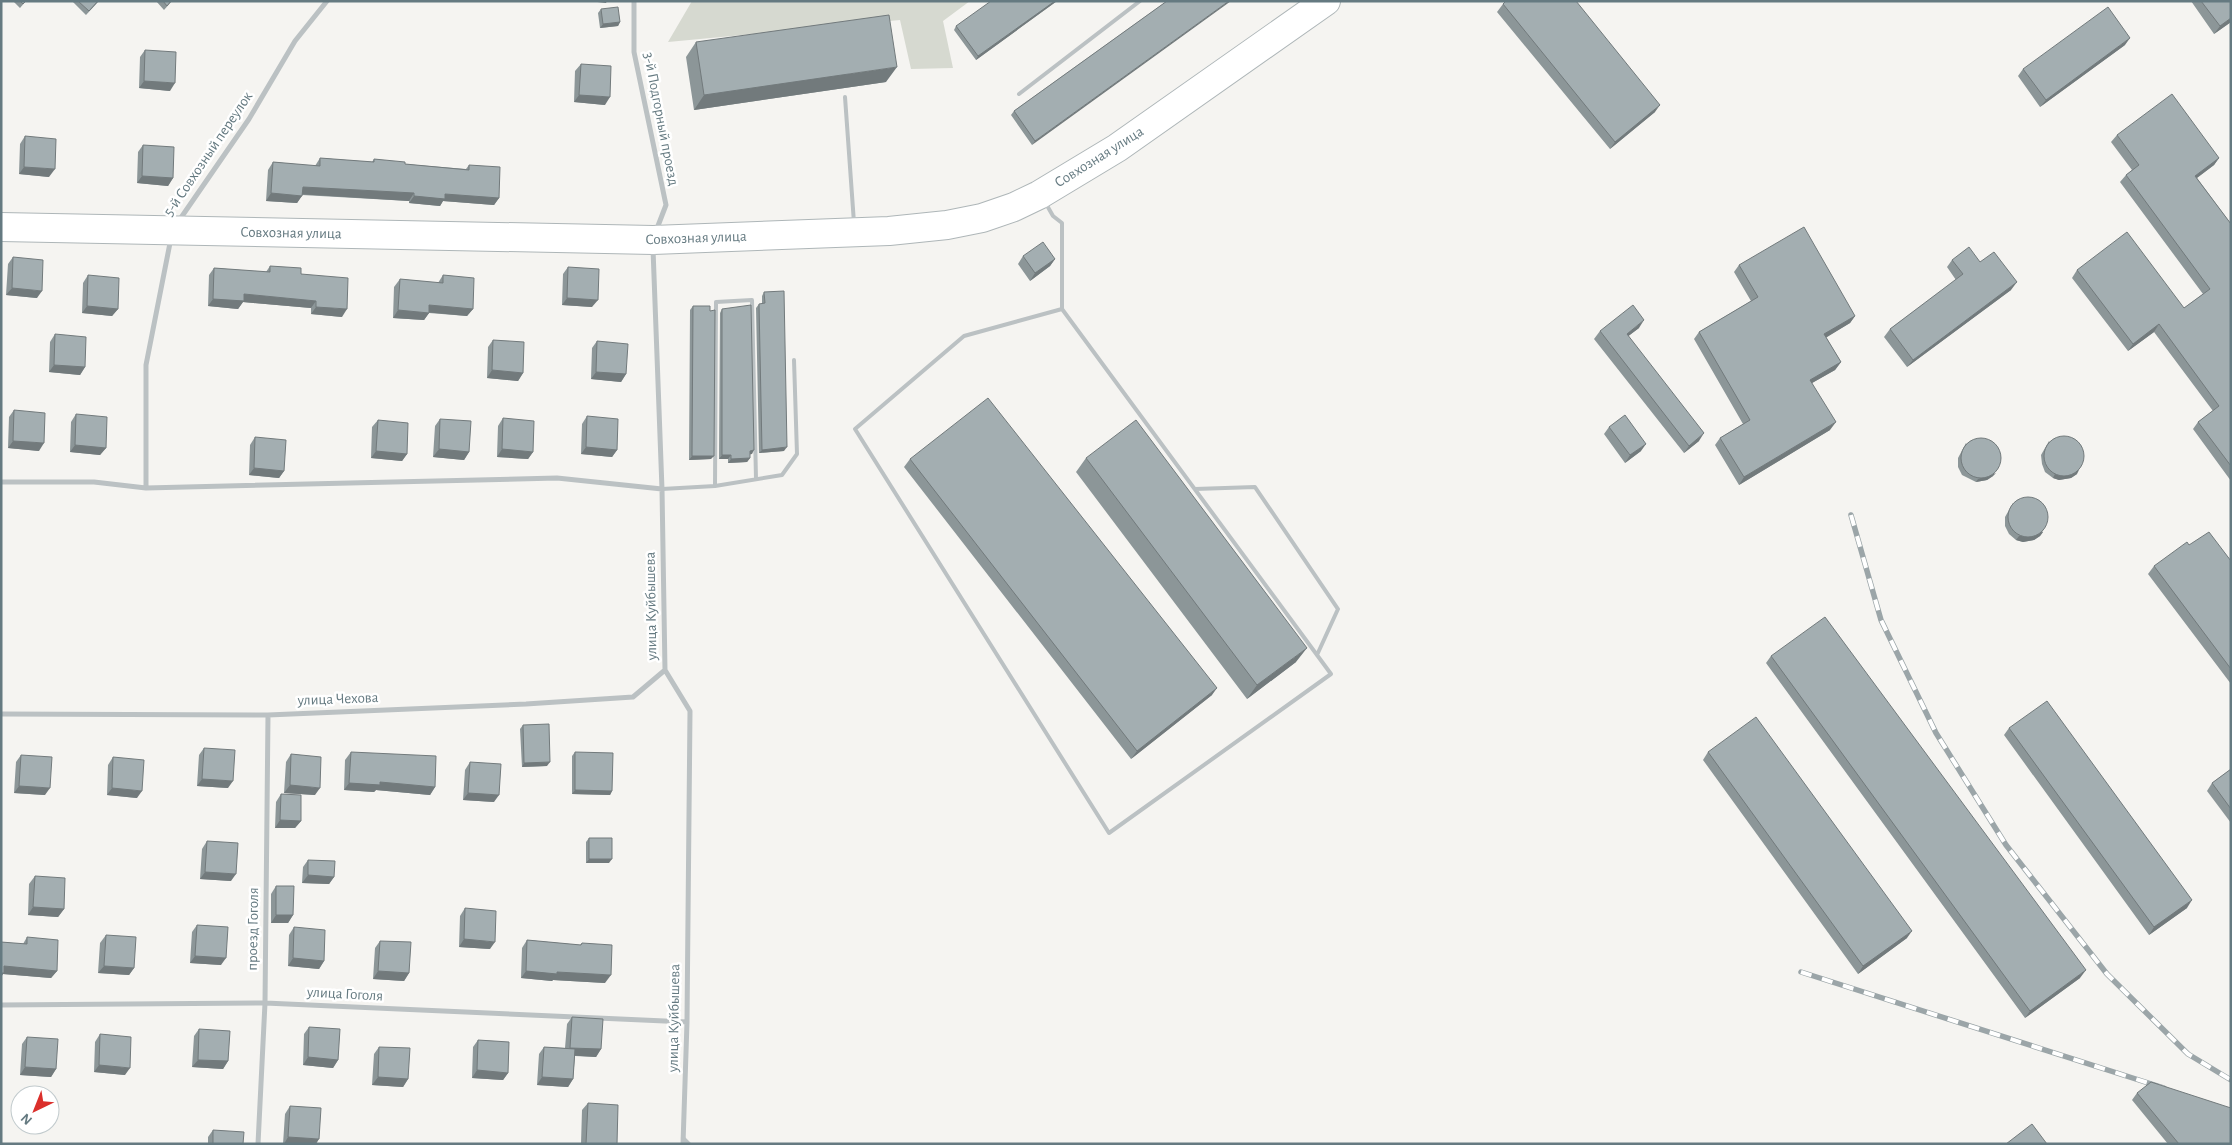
<svg xmlns="http://www.w3.org/2000/svg" width="2232" height="1145" font-family="'Alegreya Sans',sans-serif">
<style>
.green{fill:#d6d9d0}
.lines{fill:none;stroke-linecap:round;stroke-linejoin:round}
.secondary-casing{stroke:#aeb6b8;stroke-width:30}
.lane{stroke:#bbc1c3;stroke-width:4}
.street{stroke:#bbc1c3;stroke-width:5}
.secondary{stroke:#fff;stroke-width:28}
.rail-casing{stroke:#9ba5a8;stroke-width:5.5}
.rail{stroke:#fff;stroke-width:4;stroke-dasharray:11;stroke-linecap:butt}
.wall{fill:#8c9698}
.shaded-wall{fill:#727a7c}
.building{fill:#a3aeb1;stroke:#727a7c}
.labels{text-anchor:middle;dominant-baseline:central;stroke-width:5;stroke-linejoin:round;paint-order:stroke}
.street-label{font-size:15px;fill:#657a81;stroke:#fff}
</style>
<rect width="100%" height="100%" fill="#f5f4f1"/>
<path class="green" d="M692,1H970L943,21L953,68L911,69L900,20L668,42Z"/>
<g class="lines">
<g class="secondary-casing">
<path id="secondary" d="M1,227L653,240L889,231L947,225L982,218L1014,207L1039,195L1117,148L1326,1"/>
</g>
<path class="lane" d="M1019,94L1140,1
M845,97L854,223
M1045,202L1053,216L1062,223V309L964,336L855,429L1109,833L1331,674L1062,309
M715,486L716,302L752,300L756,479
M662,489L715,486L782,475L797,454L794,360
M1195,489L1255,487L1338,609L1317,655
M683,1138L689,1144"/>
<path class="street" d="M634,1V52L666,205L656,231
M178,222L249,119L295,41L327,1
M653,249L662,489L665,670L690,711L687,1022L683,1144
M1,482H94L146,488L557,478L662,489
M146,488V365L171,238
M1,714L268,715L526,704L633,697L665,670
M1,1005L265,1003L687,1022
M258,1144L265,1003L268,715"/>
<use href="#secondary" class="secondary"/>
<g class="rail-casing">
<path id="rail" d="M1851,515L1881,620L1936,733L2006,845L2107,974L2188,1054L2231,1080
M1801,972L2164,1088"/>
</g>
<use href="#rail" class="rail"/>
</g>
<path class="wall" d="M13,1H26L20,8Z
M72,1H99L86,15Z
M156,1H172L164,10Z
M1057,1L976,60L954,30L956,26Z
M1167,1L1032,145L1011,115L1014,111Z
M2191,1H2231V22L2214,34Z
M1503,4L1655,112L1610,149L1497,12Z
M601,9L620,22L618,26L600,28L598,13Z
M696,42L886,82L694,110L686,57Z
M2125,45L2040,107L2018,76L2023,69Z
M145,50L170,91L139,88L140,57Z
M581,64L605,105L574,102L575,71Z
M2117,135L2219,158L2214,165L2197,178L2231,224V481L2193,429L2198,422L2213,411L2154,332L2128,351L2072,278L2077,270L2184,308L2203,294L2120,182L2126,175L2132,170L2111,142Z
M25,136L49,177L19,174L20,144Z
M143,145L173,178L168,186L137,183L138,152Z
M320,158L372,162L374,159L405,164L466,169L469,165L499,198L494,205L443,201L440,206L409,203V201L302,195L297,203L266,201L268,170L273,162L315,166Z
M1023,256L1055,259L1050,266L1030,281L1018,264Z
M13,257L37,298L6,295L8,264Z
M1952,260L1980,262L2011,290L1907,367L1884,337L1890,329L1956,280L1947,267Z
M1739,265L1855,316L1850,323L1826,337L1841,362L1835,370L1812,383L1830,430L1739,485L1715,445L1720,438L1743,424L1694,339L1699,332L1751,301L1734,272Z
M270,266L301,274L342,317L311,314V308L243,302L238,309L208,306L209,275L214,268L266,272Z
M568,267L592,307L562,305L563,274Z
M88,275L118,309L112,316L82,313L83,283Z
M443,275L473,309L467,316L429,313L424,320L393,318L394,287L400,279L438,283Z
M764,292L784,451L759,453L756,308L759,304H762V296Z
M693,306L711,459L689,460L690,310Z
M722,309L752,454H750V458L747,462L728,463V459H719L720,313Z
M1639,328L1628,336L1699,441L1684,453L1594,339L1600,331Z
M55,334L85,367L80,375L49,372L50,342Z
M493,340L523,373L518,381L487,378L488,347Z
M597,341L626,374L621,382L591,379L592,348Z
M14,410L39,451L8,448L9,417Z
M76,414L106,448L100,455L70,452L71,422Z
M587,416L617,450L612,457L581,454L582,424Z
M503,418L533,452L528,459L497,457L498,426Z
M440,419L469,452L464,460L433,457L435,426Z
M378,420L407,454L402,461L371,458L372,427Z
M1609,427L1641,451L1625,463L1604,434Z
M255,437L284,471L279,478L249,475L250,445Z
M2049,441L2077,474L2071,478L2059,480L2053,478L2045,472L2042,464L2041,455Z
M1966,443L1993,476L1987,480L1976,482L1962,475L1958,467V458Z
M1086,458L1296,662L1247,699L1076,472Z
M910,459L1212,695L1131,759L904,467Z
M2013,503L2043,532L2040,536L2034,540L2023,542L2016,540L2009,534L2005,526V517Z
M2189,545L2231,561V684L2148,574L2154,566Z
M1771,656L2080,978L2025,1018L1766,663Z
M523,725L547,766L522,767L520,729Z
M2009,728L2187,908L2149,935L2004,735Z
M204,748L228,788L197,786L199,755Z
M351,752L435,787L430,795L376,790L374,792L344,790L345,760Z
M575,752L612,791L610,795L572,794V756Z
M1708,752L1907,938L1858,974L1703,760Z
M291,754L315,795L284,793L286,762Z
M21,755L45,795L14,793L16,762Z
M113,757L137,798L107,795L108,765Z
M470,762L494,802L463,800L465,770Z
M2231,769V823L2207,791L2212,783Z
M281,794L301,821L295,828H275L276,802Z
M589,838L609,863H586V842Z
M207,841L231,881L200,879L202,849Z
M308,860L334,877L329,884L302,883L303,867Z
M35,876L64,909L58,917L28,915L29,884Z
M276,886L293,915L288,923H271V894Z
M465,908L490,949L459,947L460,916Z
M197,925L221,965L190,963L192,932Z
M294,927L324,961L319,969L288,966L289,935Z
M106,935L134,968L129,975L98,973L100,943Z
M27,937L57,971L51,978L3,974L1,977V942L23,944Z
M527,940L580,945L582,943L605,983L553,980L552,981L521,978L522,948Z
M380,941L409,973L404,981L373,979L375,948Z
M572,1017L601,1049L596,1057L575,1056L573,1079L568,1087L537,1085L539,1054L544,1047L565,1048L567,1024Z
M309,1027L338,1060L333,1068L303,1065L304,1034Z
M199,1029L228,1061L223,1069L192,1067L194,1036Z
M100,1034L125,1075L94,1072L95,1042Z
M27,1037L56,1069L51,1077L20,1075L22,1044Z
M478,1040L508,1073L503,1080L472,1078L473,1047Z
M379,1047L408,1079L403,1087L372,1085L374,1054Z
M2137,1093L2231,1144H2168L2132,1100Z
M588,1103L617,1144H581L582,1110Z
M290,1106L316,1144H283L285,1114Z
M213,1130L243,1144H208V1137Z"/>
<path class="shaded-wall" d="M589,1H607L606,3Z
M1055,1H1057L976,60L978,56Z
M1229,1H1231L1032,145L1035,141Z
M2231,18V22L2214,34L2220,26Z
M620,22L618,26L600,28L603,24Z
M2130,38L2125,45L2040,107L2046,100Z
M897,67L886,82L694,110L704,95Z
M144,81L175,83L170,91L139,88Z
M579,95L610,97L605,105L574,102Z
M1660,105L1655,112L1610,149L1615,142Z
M2219,158L2214,165L2190,183L2195,176Z
M24,167L55,169L49,177L19,174Z
M142,176L173,178L168,186L137,183Z
M303,187L414,193L409,201L297,194Z
M271,193L302,196L297,203L266,201Z
M445,194L499,198L494,205L443,201L440,206L409,203L414,196Z
M1055,259L1050,266L1030,281L1035,273Z
M2017,282L2011,290L1907,367L1913,360Z
M12,288L42,291L37,298L6,295Z
M244,294L316,301L311,308L243,302L238,309L208,306L213,299Z
M567,298L598,300L592,307L562,305Z
M429,305L473,309L467,316L424,312Z
M87,306L118,309L112,316L82,313Z
M316,307L347,309L342,317L311,314Z
M398,310L429,313L424,320L393,318Z
M1855,316L1850,323L1819,342L1824,334Z
M1644,320L1639,328L1622,341L1627,334Z
M2159,324L2154,332L2128,351L2133,344Z
M1841,362L1835,370L1805,387L1810,380Z
M54,365L85,367L80,375L49,372Z
M492,370L523,373L518,381L487,378Z
M596,372L626,374L621,382L591,379Z
M1836,422L1830,430L1739,485L1744,477Z
M1704,433L1699,441L1684,453L1689,446Z
M13,441L44,443L39,451L8,448Z
M1646,444L1641,451L1625,463L1630,455Z
M75,445L106,448L100,455L70,452Z
M586,447L617,450L612,457L581,454Z
M787,447L784,451L759,453L762,450Z
M439,449L469,452L464,460L433,457Z
M502,449L533,452L528,459L497,457Z
M754,450L752,454L747,455L750,451Z
M376,451L407,454L402,461L371,458Z
M722,455H731L728,459H719Z
M692,456H714L711,459L689,460Z
M750,458L747,462L728,463L731,459Z
M254,468L284,471L279,478L249,475Z
M2079,470L2077,474L2071,478L2059,480L2053,478L2055,474Z
M1996,473L1993,476L1987,480L1976,482L1978,479Z
M2043,532L2040,536L2034,540L2023,542L2016,540L2019,536Z
M1307,648L1296,662L1247,699L1257,685Z
M1217,688L1212,695L1131,759L1137,751Z
M550,762L547,766L522,767L524,763Z
M202,779L233,781L228,788L197,786Z
M380,782L435,787L430,795L376,790L374,792L344,790L349,783Z
M290,785L320,788L315,795L284,793Z
M19,786L50,788L45,795L14,793Z
M112,788L142,791L137,798L107,795Z
M575,790L612,791L610,795L572,794Z
M468,793L499,795L494,802L463,800Z
M280,820L301,821L295,828H275Z
M589,859H612L609,863H586Z
M205,872L236,874L231,881L200,879Z
M308,875L334,877L329,884L302,883Z
M2192,900L2187,908L2149,935L2154,927Z
M33,907L64,909L58,917L28,915Z
M276,915H293L288,923H271Z
M1912,931L1907,938L1858,974L1863,966Z
M464,939L495,942L490,949L459,947Z
M195,956L226,958L221,965L190,963Z
M293,958L324,961L319,969L288,966Z
M4,966L57,971L51,978L3,974L1,977V970Z
M104,966L134,968L129,975L98,973Z
M2086,970L2080,978L2025,1018L2030,1011Z
M378,971L409,973L404,981L373,979Z
M526,971L557,972L611,975L605,983L553,980L552,981L521,978Z
M570,1048L601,1049L596,1057L565,1055Z
M308,1057L338,1060L333,1068L303,1065Z
M198,1060L228,1061L223,1069L192,1067Z
M99,1065L130,1068L125,1075L94,1072Z
M25,1067L56,1069L51,1077L20,1075Z
M477,1070L508,1073L503,1080L472,1078Z
M378,1077L408,1079L403,1087L372,1085Z
M542,1077L573,1079L568,1087L537,1085Z
M288,1137L319,1139L316,1144H284Z"/>
<path class="building" d="M20,1H26L23,4Z
M78,1H98L89,11Z
M163,1H171L167,6Z
M991,1H1055L978,56L956,26Z
M1167,1H1229L1035,141L1014,111Z
M1506,1H1576L1660,105L1615,142L1503,4Z
M2201,1H2231V18L2220,26Z
M618,7L620,22L603,24L601,9Z
M2108,7L2130,38L2046,100L2023,69Z
M889,15L897,67L704,95L696,42Z
M145,50L176,52L175,83L144,81Z
M581,64L611,66L610,97L579,95Z
M2172,94L2219,158L2195,176L2231,224V466L2198,422L2219,406L2159,324L2133,344L2077,270L2127,232L2184,308L2210,289L2126,175L2139,165L2117,135Z
M25,136L56,139L55,169L24,167Z
M143,145L174,147L173,178L142,176Z
M320,158L374,162V159L405,162V164L469,170V165L500,167L499,198L445,194V199L414,196V193L303,187L302,196L271,193L273,162L320,166Z
M1804,227L1855,316L1824,334L1841,362L1810,380L1836,422L1744,477L1720,438L1750,420L1699,332L1758,297L1739,265Z
M1043,242L1055,259L1035,273L1023,256Z
M1969,247L1980,262L1994,252L2017,282L1913,360L1890,329L1963,274L1952,260Z
M13,257L43,260L42,291L12,288Z
M270,266L301,268V274L348,278L347,309L316,307V301L244,294V301L213,299L214,268L270,272Z
M568,267L599,269L598,300L567,298Z
M88,275L119,278L118,309L87,306Z
M443,275L474,278L473,309L429,305V313L398,310L400,279L443,283Z
M784,291L787,447L762,450L759,304L765,303L764,292Z
M751,305L754,450L750,451V458L731,459V455H722V309Z
M1633,305L1644,320L1627,334L1704,433L1689,446L1600,331Z
M693,306H710V311L715,310L714,456H692Z
M55,334L86,337L85,367L54,365Z
M493,340L524,342L523,373L492,370Z
M597,341L628,344L626,374L596,372Z
M988,398L1217,688L1137,751L910,459Z
M14,410L45,413L44,443L13,441Z
M76,414L107,417L106,448L75,445Z
M1625,415L1646,444L1630,455L1609,427Z
M587,416L618,419L617,450L586,447Z
M503,418L534,421L533,452L502,449Z
M440,419L471,421L469,452L439,449Z
M378,420L408,423L407,454L376,451Z
M1136,420L1307,648L1257,685L1086,458Z
M2044 456a20 20 0 1 1 40 0a20 20 0 1 1-40 0Z
M255,437L286,440L284,471L254,468Z
M1961 458a20 20 0 1 1 40 0a20 20 0 1 1-40 0Z
M2008 517a20 20 0 1 1 40 0a20 20 0 1 1-40 0Z
M2209,532L2231,561V669L2154,566L2187,542L2189,545Z
M1825,617L2086,970L2030,1011L1771,656Z
M2047,701L2192,900L2154,927L2009,728Z
M1756,717L1912,931L1863,966L1708,752Z
M549,724L550,762L524,763L523,725Z
M204,748L235,750L233,781L202,779Z
M351,752L436,756L435,787L380,782V785L349,783Z
M575,752L613,753L612,791L575,790Z
M291,754L321,757L320,788L290,785Z
M21,755L52,757L50,788L19,786Z
M113,757L144,760L142,791L112,788Z
M470,762L501,764L499,795L468,793Z
M2231,769V809L2212,783Z
M281,794L301,795V821L280,820Z
M589,838H612V859H589Z
M207,841L238,843L236,874L205,872Z
M308,860L335,861L334,877L308,875Z
M35,876L65,878L64,909L33,907Z
M276,886H294L293,915H276Z
M465,908L496,911L495,942L464,939Z
M197,925L228,927L226,958L195,956Z
M294,927L325,930L324,961L293,958Z
M106,935L136,937L134,968L104,966Z
M27,937L58,940L57,971L4,966V973H1V942L27,944Z
M527,940L581,945L582,943L612,945L611,975L557,972V974L526,971Z
M380,941L411,942L409,973L378,971Z
M572,1017L603,1019L601,1049L570,1048Z
M309,1027L340,1029L338,1060L308,1057Z
M199,1029L230,1031L228,1061L198,1060Z
M100,1034L131,1037L130,1068L99,1065Z
M27,1037L58,1039L56,1069L25,1067Z
M478,1040L509,1042L508,1073L477,1070Z
M379,1047L410,1048L408,1079L378,1077Z
M544,1047L575,1049L573,1079L542,1077Z
M2151,1082L2231,1108V1144H2179L2137,1093Z
M588,1103L618,1105L617,1144H586Z
M290,1106L321,1108L319,1139L288,1137Z
M2032,1124L2047,1144H2006Z
M213,1130L244,1132L243,1144H213Z"/>
<g class="labels">
<g class="street-label">
<text transform="translate(661 119) rotate(79)">3-й Подгорный проезд</text>
<text transform="translate(208 154) rotate(-56)">5-й Совхозный переулок</text>
<text transform="translate(1099 157) rotate(-32)">Совхозная улица</text>
<text transform="translate(291 233) rotate(1)">Совхозная улица</text>
<text transform="translate(696 238) rotate(-2)">Совхозная улица</text>
<text transform="translate(651 606) rotate(-91)">улица Куйбышева</text>
<text transform="translate(338 699) rotate(-2)">улица Чехова</text>
<text transform="translate(253 929) rotate(-89)">проезд Гоголя</text>
<text transform="translate(345 994) rotate(3)">улица Гоголя</text>
<text transform="translate(674 1018) rotate(-89)">улица Куйбышева</text>
</g>
</g>
<rect width="2232" height="1145" fill="none" stroke="#657a81" stroke-width="5"/>
<g transform="translate(35 1110) rotate(223)"><circle r="24" fill="#ffffff" stroke="#c1cacd"/>
<path d="M0-4L9 19L0 12L-9 19Z" fill="#db2f2b"/>
<text y="-8" font-size="14" font-weight="bold" text-anchor="middle" fill="#657a81">N</text>
</g>
</svg>
